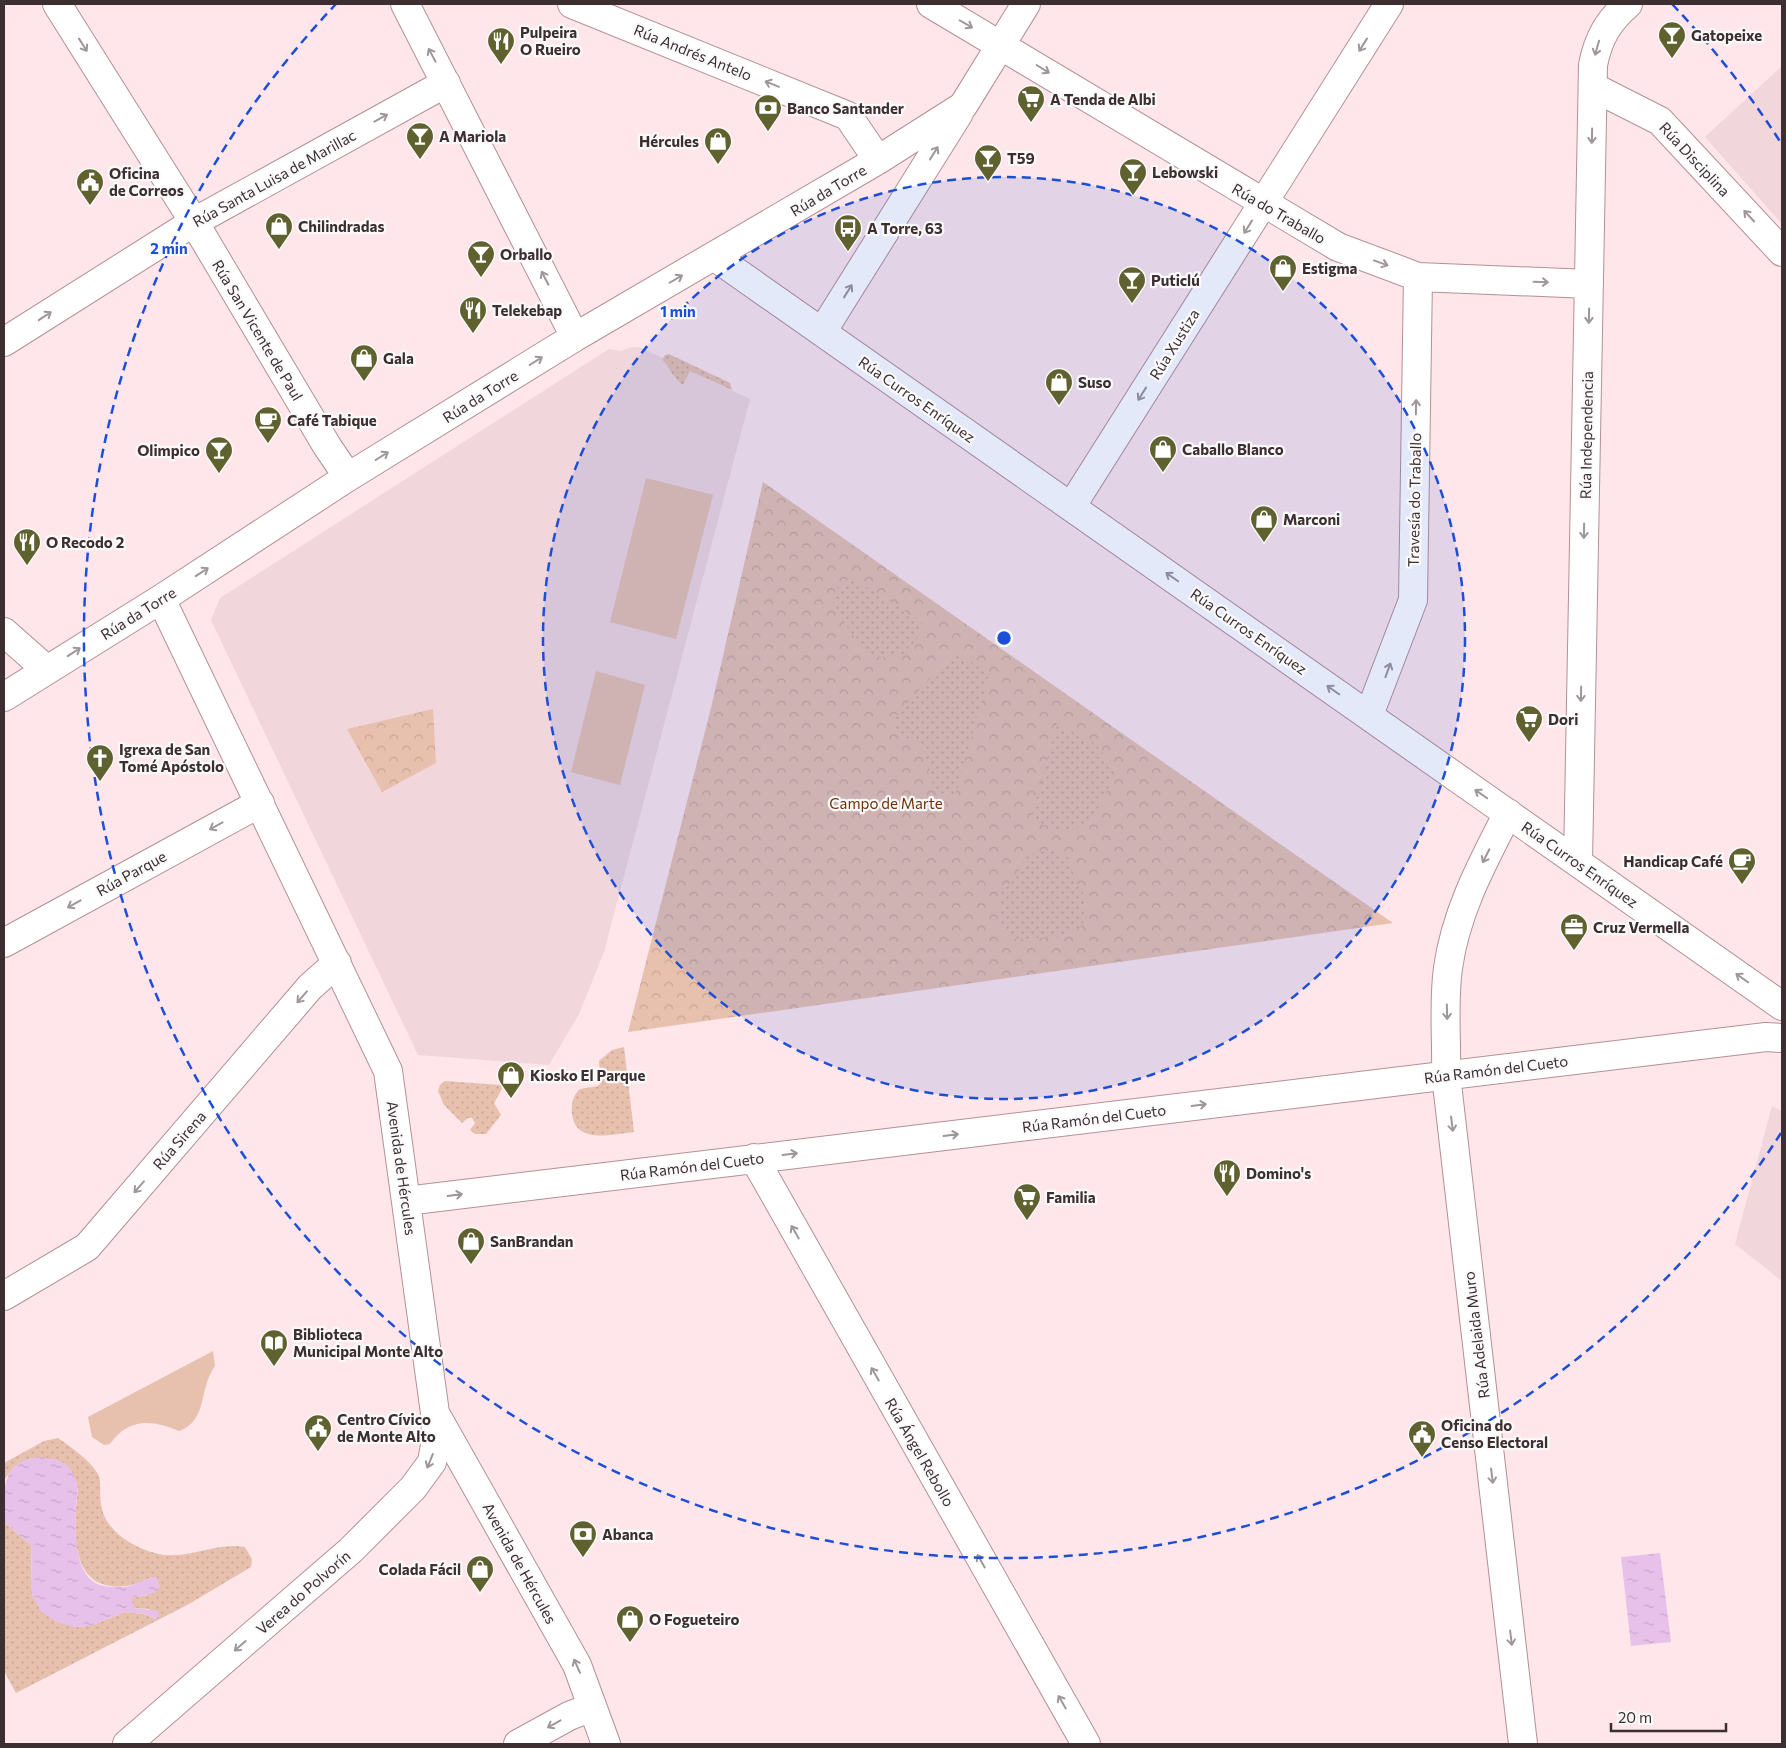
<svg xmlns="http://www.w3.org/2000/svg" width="1786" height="1748" font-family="Commissioner,sans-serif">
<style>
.built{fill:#f1d6db}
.grass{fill:#e7c1ae}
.park{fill:url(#park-crowns)}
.garden{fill:url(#garden-dots)}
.water{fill:url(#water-ripples)}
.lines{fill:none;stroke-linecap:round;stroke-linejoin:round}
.minor-casing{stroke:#b39096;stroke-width:30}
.minor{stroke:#fff;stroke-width:28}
.oneway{stroke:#9e9698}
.ring{fill:none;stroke:#1d4ed8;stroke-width:2.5;stroke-dasharray:9 6}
.labels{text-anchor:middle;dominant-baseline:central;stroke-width:4.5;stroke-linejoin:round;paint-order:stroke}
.poi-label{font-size:15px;font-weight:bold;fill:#3d2e31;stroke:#fafafa;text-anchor:start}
.street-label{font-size:15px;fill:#3d2e31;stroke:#fafafa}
.park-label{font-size:15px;fill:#6d3007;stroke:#fafafa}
.centre{fill:#1d4ed8;stroke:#fafafa;stroke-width:2.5}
.ring-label{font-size:15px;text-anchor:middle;font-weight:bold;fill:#1d4ed8;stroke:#fafafa;stroke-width:4.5;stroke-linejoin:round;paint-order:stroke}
</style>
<defs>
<pattern id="park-crowns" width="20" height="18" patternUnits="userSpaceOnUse" patternTransform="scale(1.25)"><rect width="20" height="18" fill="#e7c1ae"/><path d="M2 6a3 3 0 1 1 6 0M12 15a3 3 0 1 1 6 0" fill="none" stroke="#c7a696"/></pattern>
<pattern id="garden-dots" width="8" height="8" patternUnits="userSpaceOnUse" patternTransform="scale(1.25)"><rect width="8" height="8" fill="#e7c1ae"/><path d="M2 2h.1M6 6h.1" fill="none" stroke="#c7a696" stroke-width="1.8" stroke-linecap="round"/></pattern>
<pattern id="water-ripples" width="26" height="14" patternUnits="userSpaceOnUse" patternTransform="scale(1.25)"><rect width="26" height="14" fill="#e8c1ea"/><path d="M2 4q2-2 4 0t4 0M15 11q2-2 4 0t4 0" fill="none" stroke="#c8a6c9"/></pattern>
</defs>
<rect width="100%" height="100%" fill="#fee6ea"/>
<path class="built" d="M1782,66V224L1705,137Z
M632,347H639L663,358L662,360L667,363L675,379L683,385L690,371L750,399L604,952L579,1014L549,1065L418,1055L211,620L220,598L609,349L620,351Z
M1772,1106L1782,1111V1281L1735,1244Z"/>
<path class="grass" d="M646,478L713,495L676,639L610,622Z
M596,671L645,685L620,785L571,772Z
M213,1351L215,1366C198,1390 208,1421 179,1431C151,1419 128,1418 110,1444L104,1445L92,1437L88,1417Z"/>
<path class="park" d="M763,482L1393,923L628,1032L711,708Z
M433,709L436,763L382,792L347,729Z"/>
<path class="garden" d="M669,354L730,383L732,390L690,371L683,385C671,377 669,364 662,360L665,355Z
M849,579L876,592L925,625L915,641L901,656L881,657L866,653L837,613L832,599L837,588Z
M956,650L989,675L955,797L943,796L934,790C930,775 929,756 918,745C906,733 895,742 893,719Z
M1057,723L1096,744L1115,769C1108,792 1096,826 1067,830C1056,831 1041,824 1031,819Z
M1051,850L1069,858L1072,874L1085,896L1087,918L1077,930L1059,937L1016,939L1001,930V893L1015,878L1028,854Z
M624,1047L634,1132C612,1134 576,1145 572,1114C571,1105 573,1095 580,1089L598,1086L600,1083L599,1061L612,1050Z
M445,1081L501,1085L502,1089L494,1103L501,1115L486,1134H475L470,1130L475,1123L472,1118H468L462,1123L444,1105L438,1091L440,1085Z
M58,1438C73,1449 88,1458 98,1474C102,1482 99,1495 101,1504C104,1530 132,1547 155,1553C183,1562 216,1541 245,1547L252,1559L251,1567L189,1604L16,1693L4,1671V1522L31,1545L32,1595L74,1627L90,1626L125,1612L144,1614L156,1619L149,1609L133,1608L131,1598L147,1595L152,1577C138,1584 126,1588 111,1586C67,1581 75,1520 78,1488L15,1466L4,1480V1463L44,1441Z"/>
<path class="water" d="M40,1457C64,1460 72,1463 78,1488C75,1513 69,1575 100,1585C108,1587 116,1587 124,1587C136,1586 146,1576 157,1577L160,1588L154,1593L131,1598L134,1608L158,1611L159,1616L156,1619L144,1614L125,1612L90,1626L74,1627L57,1622L41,1612L32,1595L31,1545L4,1522C4,1490 0,1461 40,1457Z
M1660,1553L1671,1642L1631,1646L1621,1557Z"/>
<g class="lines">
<g class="minor-casing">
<path id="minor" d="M57,4L194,222L327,446L348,477
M405,4L575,337
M572,4L848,116L878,160
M931,4L1338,247L1418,277L1589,284
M1593,87L1660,121L1782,252
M715,257L1782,1006
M822,332L959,113
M4,342L194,222L446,83
M1071,507L1389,4
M161,599L388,1071L435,1413L577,1665L606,1744
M4,632L47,670
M4,697L161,599L348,477L575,337L878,160L963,106L1026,4
M1369,715L1413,600L1418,277
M1508,813C1482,864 1456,911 1448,968C1443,1003 1447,1040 1446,1075L1523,1744
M1578,862L1593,65C1598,39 1608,21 1628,4
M4,943L260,803
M754,1158L1086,1744
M406,1201L1766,1037L1782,1038
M4,1296L87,1247L310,987L337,963
M127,1744L351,1550L413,1488L432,1462L436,1439L435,1413
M518,1744L569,1716L592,1707"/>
</g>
<use href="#minor" class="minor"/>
</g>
<defs><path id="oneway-shaft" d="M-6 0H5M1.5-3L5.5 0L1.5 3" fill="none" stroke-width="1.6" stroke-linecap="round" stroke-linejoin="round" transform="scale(1.25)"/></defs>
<g class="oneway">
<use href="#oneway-shaft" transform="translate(966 24) rotate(30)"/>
<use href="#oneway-shaft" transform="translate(83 45) rotate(58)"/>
<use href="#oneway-shaft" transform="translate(1363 45) rotate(122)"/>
<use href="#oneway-shaft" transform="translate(1597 48) rotate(106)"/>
<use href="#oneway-shaft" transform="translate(432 55) rotate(-118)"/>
<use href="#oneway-shaft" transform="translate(1043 69) rotate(32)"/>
<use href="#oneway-shaft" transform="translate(772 84) rotate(-158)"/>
<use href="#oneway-shaft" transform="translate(381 118) rotate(-29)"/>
<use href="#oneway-shaft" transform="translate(1592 136) rotate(91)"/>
<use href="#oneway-shaft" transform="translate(934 153) rotate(-58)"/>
<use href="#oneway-shaft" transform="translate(1749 216) rotate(-133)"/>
<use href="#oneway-shaft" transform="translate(1248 227) rotate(122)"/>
<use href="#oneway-shaft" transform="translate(1381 263) rotate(20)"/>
<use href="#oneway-shaft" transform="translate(545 278) rotate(-117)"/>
<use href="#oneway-shaft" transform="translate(676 279) rotate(-30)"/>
<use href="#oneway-shaft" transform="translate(1541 282) rotate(2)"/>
<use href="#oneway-shaft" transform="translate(848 291) rotate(-58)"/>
<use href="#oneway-shaft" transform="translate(45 316) rotate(-33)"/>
<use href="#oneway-shaft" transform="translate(1589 316) rotate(91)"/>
<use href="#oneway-shaft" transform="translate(536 361) rotate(-32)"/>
<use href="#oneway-shaft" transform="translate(1142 394) rotate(122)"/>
<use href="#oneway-shaft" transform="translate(1416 407) rotate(-89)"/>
<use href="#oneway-shaft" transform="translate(382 456) rotate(-32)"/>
<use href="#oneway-shaft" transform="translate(1584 531) rotate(91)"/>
<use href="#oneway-shaft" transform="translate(202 572) rotate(-33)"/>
<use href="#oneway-shaft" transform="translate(1172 577) rotate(-145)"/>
<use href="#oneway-shaft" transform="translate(74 652) rotate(-33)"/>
<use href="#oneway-shaft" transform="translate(1388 670) rotate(-70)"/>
<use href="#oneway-shaft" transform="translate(1333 690) rotate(-145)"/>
<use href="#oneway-shaft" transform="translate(1581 694) rotate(91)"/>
<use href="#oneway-shaft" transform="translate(1481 794) rotate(-145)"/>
<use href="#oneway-shaft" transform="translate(216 826) rotate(151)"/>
<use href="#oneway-shaft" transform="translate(1486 856) rotate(117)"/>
<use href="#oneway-shaft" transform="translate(74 904) rotate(151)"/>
<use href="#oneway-shaft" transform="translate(1742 978) rotate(-145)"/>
<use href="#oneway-shaft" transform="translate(302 997) rotate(131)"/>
<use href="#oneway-shaft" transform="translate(1447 1012) rotate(89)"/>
<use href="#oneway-shaft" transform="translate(1199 1105) rotate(-7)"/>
<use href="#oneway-shaft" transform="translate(1452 1124) rotate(83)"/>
<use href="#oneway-shaft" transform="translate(951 1135) rotate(-7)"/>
<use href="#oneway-shaft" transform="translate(790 1154) rotate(-7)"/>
<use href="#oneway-shaft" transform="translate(139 1187) rotate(131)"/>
<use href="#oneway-shaft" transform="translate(455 1195) rotate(-7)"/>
<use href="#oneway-shaft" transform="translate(795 1232) rotate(-120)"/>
<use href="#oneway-shaft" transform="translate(875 1374) rotate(-120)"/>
<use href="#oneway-shaft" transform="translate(430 1461) rotate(112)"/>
<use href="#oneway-shaft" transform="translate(1492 1476) rotate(83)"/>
<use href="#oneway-shaft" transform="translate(981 1561) rotate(-120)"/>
<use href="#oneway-shaft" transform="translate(1511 1638) rotate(83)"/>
<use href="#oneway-shaft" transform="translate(240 1646) rotate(139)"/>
<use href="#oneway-shaft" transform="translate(577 1666) rotate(-114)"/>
<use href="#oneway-shaft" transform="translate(1062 1702) rotate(-120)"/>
<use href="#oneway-shaft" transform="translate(554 1724) rotate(151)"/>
</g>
<circle cx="1004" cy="638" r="461" fill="#1d4ed8" fill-opacity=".12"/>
<g class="ring">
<circle cx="1004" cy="638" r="461"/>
<path d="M1781 1133A921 921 0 1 1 336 4M1672 4A921 921 0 0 1 1781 143"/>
</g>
<defs>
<g id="bar-pin" transform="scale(1.4375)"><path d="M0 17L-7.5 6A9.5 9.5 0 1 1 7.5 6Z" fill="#5f612f" stroke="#fafafa"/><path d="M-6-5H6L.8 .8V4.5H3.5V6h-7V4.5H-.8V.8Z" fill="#fff"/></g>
<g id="restaurant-pin" transform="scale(1.4375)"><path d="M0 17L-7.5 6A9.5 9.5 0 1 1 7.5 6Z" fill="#5f612f" stroke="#fafafa"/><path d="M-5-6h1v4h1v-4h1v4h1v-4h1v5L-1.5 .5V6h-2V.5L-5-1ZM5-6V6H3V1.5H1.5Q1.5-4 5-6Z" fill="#fff"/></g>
<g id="supermarket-pin" transform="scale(1.4375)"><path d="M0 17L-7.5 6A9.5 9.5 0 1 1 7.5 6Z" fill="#5f612f" stroke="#fafafa"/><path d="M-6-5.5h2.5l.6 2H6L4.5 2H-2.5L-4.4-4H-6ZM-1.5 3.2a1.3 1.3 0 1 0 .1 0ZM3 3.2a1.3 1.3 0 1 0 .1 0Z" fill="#fff"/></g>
<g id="bank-pin" transform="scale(1.4375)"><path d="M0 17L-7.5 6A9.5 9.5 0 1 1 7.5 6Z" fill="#5f612f" stroke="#fafafa"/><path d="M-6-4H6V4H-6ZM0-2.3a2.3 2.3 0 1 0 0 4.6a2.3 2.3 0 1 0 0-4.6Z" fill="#fff"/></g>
<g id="shop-pin" transform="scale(1.4375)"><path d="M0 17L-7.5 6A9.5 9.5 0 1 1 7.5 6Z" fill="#5f612f" stroke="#fafafa"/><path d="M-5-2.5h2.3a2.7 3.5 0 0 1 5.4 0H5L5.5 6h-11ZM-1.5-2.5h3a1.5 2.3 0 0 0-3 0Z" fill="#fff"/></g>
<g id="civic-pin" transform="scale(1.4375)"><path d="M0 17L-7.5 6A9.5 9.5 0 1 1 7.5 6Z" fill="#5f612f" stroke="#fafafa"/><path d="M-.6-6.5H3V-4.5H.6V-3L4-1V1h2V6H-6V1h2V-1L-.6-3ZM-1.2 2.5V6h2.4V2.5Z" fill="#fff"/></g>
<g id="bus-pin" transform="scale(1.4375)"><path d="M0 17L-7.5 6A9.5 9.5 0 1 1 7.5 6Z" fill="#5f612f" stroke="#fafafa"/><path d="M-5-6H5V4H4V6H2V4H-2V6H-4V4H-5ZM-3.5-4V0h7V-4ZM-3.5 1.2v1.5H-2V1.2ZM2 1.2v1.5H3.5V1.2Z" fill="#fff"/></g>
<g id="cafe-pin" transform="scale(1.4375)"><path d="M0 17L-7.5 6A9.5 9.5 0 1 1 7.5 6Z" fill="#5f612f" stroke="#fafafa"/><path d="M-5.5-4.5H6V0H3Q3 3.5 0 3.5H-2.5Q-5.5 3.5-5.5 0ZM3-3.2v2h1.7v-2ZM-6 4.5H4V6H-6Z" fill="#fff"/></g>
<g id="church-pin" transform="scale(1.4375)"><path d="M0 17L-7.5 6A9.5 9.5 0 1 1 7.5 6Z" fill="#5f612f" stroke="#fafafa"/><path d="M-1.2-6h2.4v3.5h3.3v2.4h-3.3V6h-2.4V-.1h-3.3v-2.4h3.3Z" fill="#fff"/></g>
<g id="office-pin" transform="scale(1.4375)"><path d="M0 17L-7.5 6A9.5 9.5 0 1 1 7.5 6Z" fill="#5f612f" stroke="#fafafa"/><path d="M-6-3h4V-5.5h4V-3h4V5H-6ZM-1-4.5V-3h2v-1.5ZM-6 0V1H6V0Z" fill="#fff"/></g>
<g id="library-pin" transform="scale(1.4375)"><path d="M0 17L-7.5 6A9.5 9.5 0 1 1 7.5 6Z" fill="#5f612f" stroke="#fafafa"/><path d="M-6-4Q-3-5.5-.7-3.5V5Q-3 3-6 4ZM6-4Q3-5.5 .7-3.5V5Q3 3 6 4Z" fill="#fff"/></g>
</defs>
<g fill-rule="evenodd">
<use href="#bar-pin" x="1672" y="35"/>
<use href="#restaurant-pin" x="501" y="41"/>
<use href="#supermarket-pin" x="1031" y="99"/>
<use href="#bank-pin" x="768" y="108"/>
<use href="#bar-pin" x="420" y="136"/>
<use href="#shop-pin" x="718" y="141"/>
<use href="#bar-pin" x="988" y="158"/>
<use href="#bar-pin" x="1133" y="172"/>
<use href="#civic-pin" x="90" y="182"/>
<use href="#shop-pin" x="279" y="226"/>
<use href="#bus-pin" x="848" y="228"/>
<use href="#bar-pin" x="481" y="254"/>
<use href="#shop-pin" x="1283" y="268"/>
<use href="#bar-pin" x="1132" y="280"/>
<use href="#restaurant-pin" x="473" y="310"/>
<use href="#shop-pin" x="364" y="358"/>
<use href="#shop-pin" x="1059" y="382"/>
<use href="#cafe-pin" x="268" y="420"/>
<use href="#shop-pin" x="1163" y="449"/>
<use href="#bar-pin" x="219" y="450"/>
<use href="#shop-pin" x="1264" y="519"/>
<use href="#restaurant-pin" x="27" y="542"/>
<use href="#supermarket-pin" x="1529" y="719"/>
<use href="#church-pin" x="100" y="758"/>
<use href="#cafe-pin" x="1742" y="861"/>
<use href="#office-pin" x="1574" y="927"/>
<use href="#shop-pin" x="511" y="1075"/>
<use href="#restaurant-pin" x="1227" y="1173"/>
<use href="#supermarket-pin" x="1027" y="1197"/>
<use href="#shop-pin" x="471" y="1241"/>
<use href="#library-pin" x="274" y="1343"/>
<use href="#civic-pin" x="318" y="1428"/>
<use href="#civic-pin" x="1422" y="1434"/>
<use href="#bank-pin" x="583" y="1534"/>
<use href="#shop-pin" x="480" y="1569"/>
<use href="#shop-pin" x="630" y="1619"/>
</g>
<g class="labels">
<g class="poi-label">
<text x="520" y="32">Pulpeira<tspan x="520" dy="17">O Rueiro</tspan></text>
<text x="1691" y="35">Gatopeixe</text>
<text x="1050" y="99">A Tenda de Albi</text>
<text x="787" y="108">Banco Santander</text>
<text x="439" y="136">A Mariola</text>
<text x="699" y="141" text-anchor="end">Hércules</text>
<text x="1007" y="158">T59</text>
<text x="1152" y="172">Lebowski</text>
<text x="109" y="173">Oficina<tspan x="109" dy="17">de Correos</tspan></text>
<text x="298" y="226">Chilindradas</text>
<text x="867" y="228">A Torre, 63</text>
<text x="500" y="254">Orballo</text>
<text x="1302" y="268">Estigma</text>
<text x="1151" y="280">Puticlú</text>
<text x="492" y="310">Telekebap</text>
<text x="383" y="358">Gala</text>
<text x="1078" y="382">Suso</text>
<text x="287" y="420">Café Tabique</text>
<text x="1182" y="449">Caballo Blanco</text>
<text x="200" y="450" text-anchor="end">Olimpico</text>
<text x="1283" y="519">Marconi</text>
<text x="46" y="542">O Recodo 2</text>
<text x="1548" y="719">Dori</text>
<text x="119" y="749">Igrexa de San<tspan x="119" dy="17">Tomé Apóstolo</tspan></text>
<text x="1723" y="861" text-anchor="end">Handicap Café</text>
<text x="1593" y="927">Cruz Vermella</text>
<text x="530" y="1075">Kiosko El Parque</text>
<text x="1246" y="1173">Domino's</text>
<text x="1046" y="1197">Familia</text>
<text x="490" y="1241">SanBrandan</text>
<text x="293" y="1334">Biblioteca<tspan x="293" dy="17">Municipal Monte Alto</tspan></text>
<text x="337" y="1419">Centro Cívico<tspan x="337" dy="17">de Monte Alto</tspan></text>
<text x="1441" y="1425">Oficina do<tspan x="1441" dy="17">Censo Electoral</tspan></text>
<text x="602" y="1534">Abanca</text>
<text x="461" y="1569" text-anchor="end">Colada Fácil</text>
<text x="649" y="1619">O Fogueteiro</text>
</g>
<g class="street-label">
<text transform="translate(693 52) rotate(22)">Rúa Andrés Antelo</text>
<text transform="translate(1695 159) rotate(47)">Rúa Disciplina</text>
<text transform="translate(274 178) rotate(-29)">Rúa Santa Luisa de Marillac</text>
<text transform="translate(828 190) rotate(-31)">Rúa da Torre</text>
<text transform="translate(1279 213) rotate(30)">Rúa do Traballo</text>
<text transform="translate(258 330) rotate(59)">Rúa San Vicente de Paul</text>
<text transform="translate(1174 344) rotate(-58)">Rúa Xustiza</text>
<text transform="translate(480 396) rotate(-32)">Rúa da Torre</text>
<text transform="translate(917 399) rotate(35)">Rúa Curros Enríquez</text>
<text transform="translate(1586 435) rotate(-89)">Rúa Independencia</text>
<text transform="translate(1414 500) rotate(-89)">Travesía do Traballo</text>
<text transform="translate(138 613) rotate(-32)">Rúa da Torre</text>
<text transform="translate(1249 631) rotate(35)">Rúa Curros Enríquez</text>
<text transform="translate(1580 864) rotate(35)">Rúa Curros Enríquez</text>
<text transform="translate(131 873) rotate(-29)">Rúa Parque</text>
<text transform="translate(1496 1069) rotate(-7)">Rúa Ramón del Cueto</text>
<text transform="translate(1094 1118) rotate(-7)">Rúa Ramón del Cueto</text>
<text transform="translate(179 1140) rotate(-49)">Rúa Sirena</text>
<text transform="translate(692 1166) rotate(-7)">Rúa Ramón del Cueto</text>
<text transform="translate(402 1168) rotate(82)">Avenida de Hércules</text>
<text transform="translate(1476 1335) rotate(-97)">Rúa Adelaida Muro</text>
<text transform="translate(920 1452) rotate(60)">Rúa Ángel Rebollo</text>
<text transform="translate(520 1563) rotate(61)">Avenida de Hércules</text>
<text transform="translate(303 1592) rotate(-41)">Verea do Polvorín</text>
</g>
<g class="park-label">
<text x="886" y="803">Campo de Marte</text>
</g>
</g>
<circle cx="1004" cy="638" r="8" class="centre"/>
<g class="ring-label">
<text x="169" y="254">2 min</text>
<text x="678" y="317">1 min</text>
</g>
<rect width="1786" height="1748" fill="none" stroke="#3d2e31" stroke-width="10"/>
<path d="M1611 1723v8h115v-8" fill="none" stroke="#3d2e31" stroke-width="2.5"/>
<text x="1618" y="1723" font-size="15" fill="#3d2e31" stroke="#fafafa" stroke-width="4" paint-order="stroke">20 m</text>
</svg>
